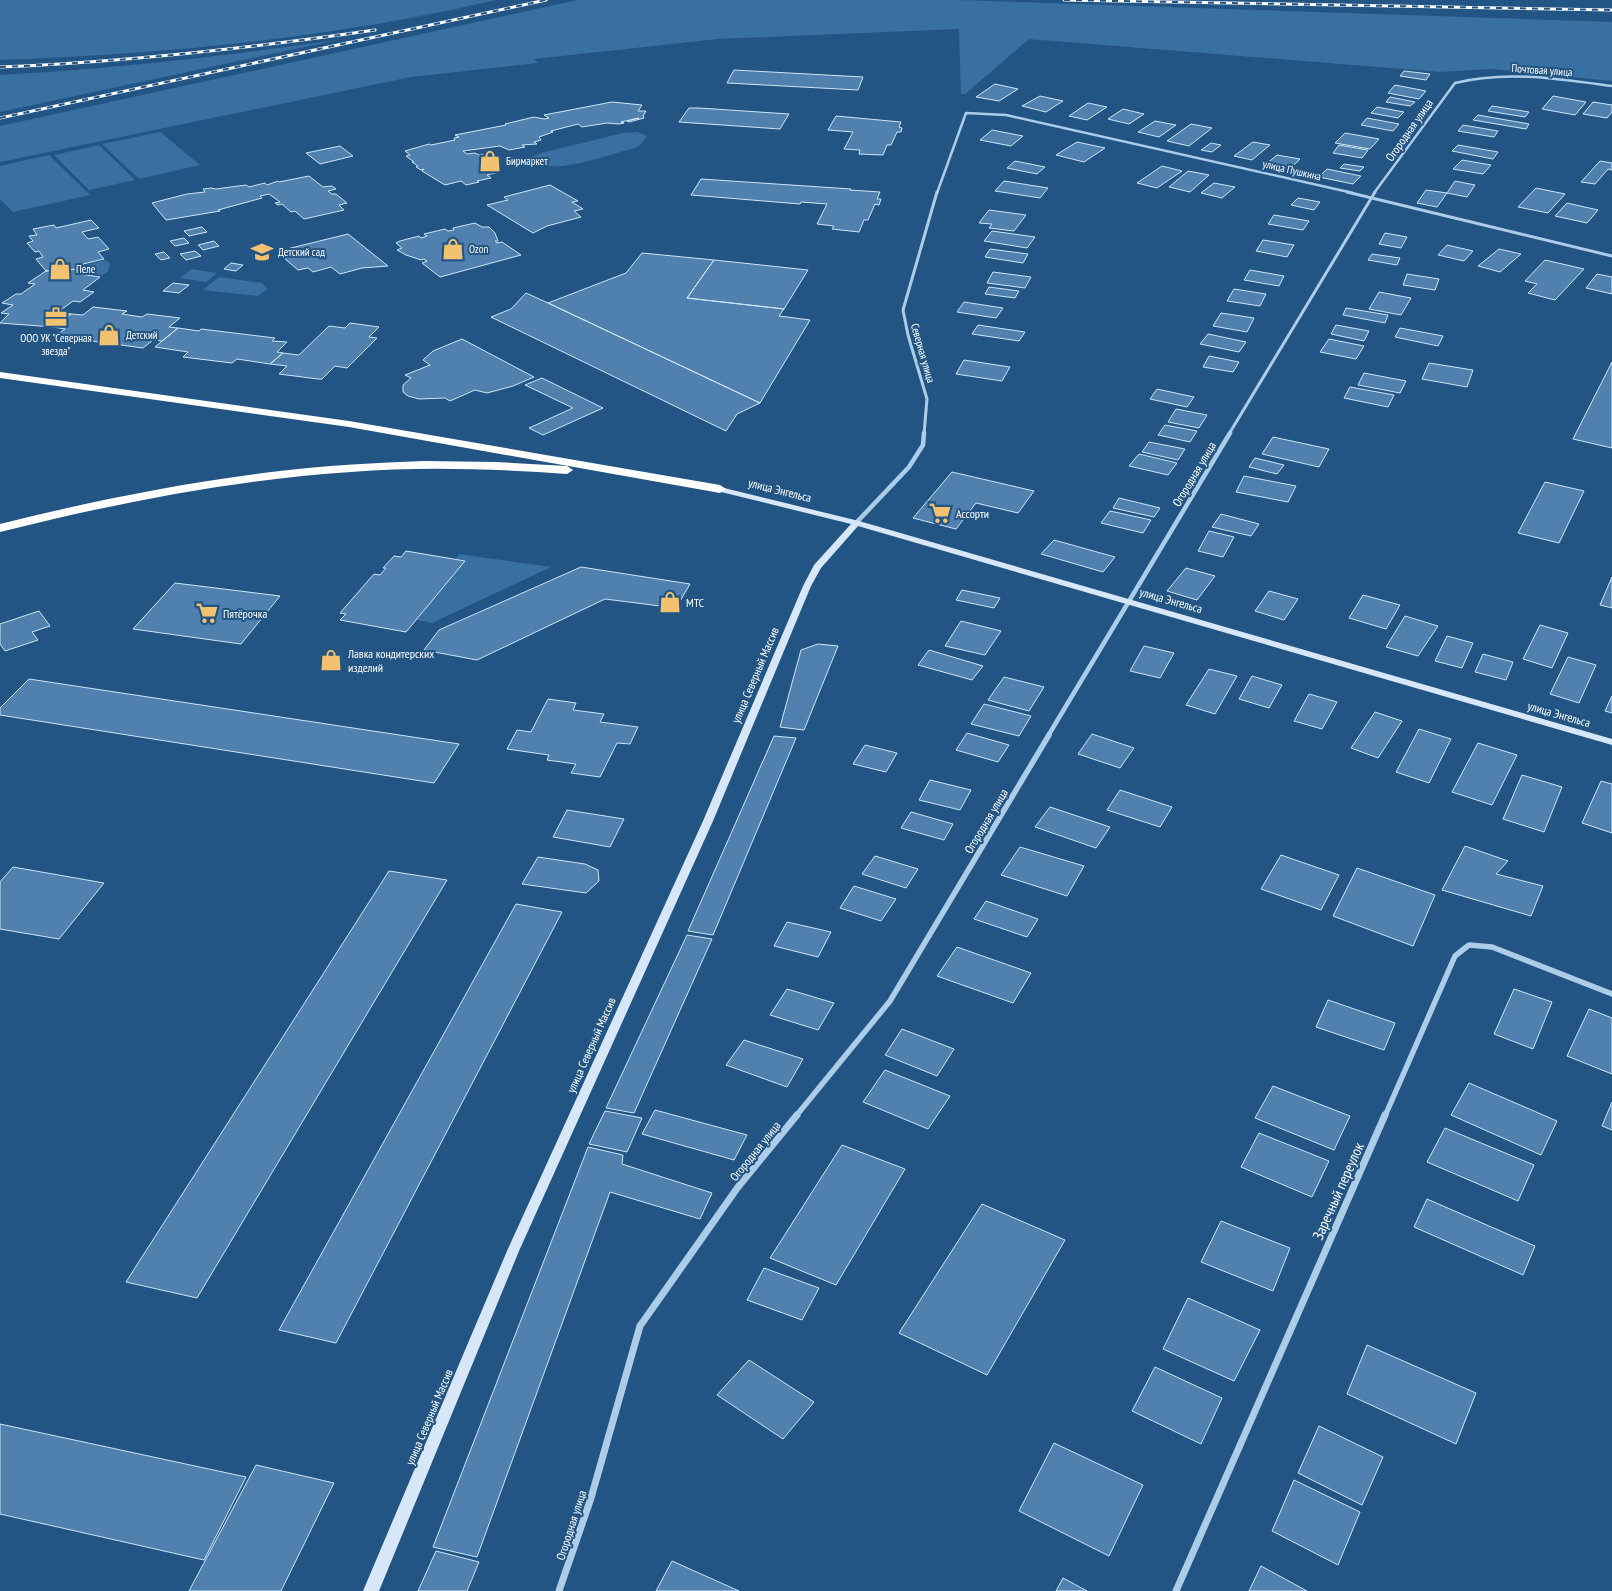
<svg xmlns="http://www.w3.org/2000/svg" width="1612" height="1591" font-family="'PT Sans Narrow',sans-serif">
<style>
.green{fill:#3870a1}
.building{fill:#5081ae;stroke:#d0e5f6}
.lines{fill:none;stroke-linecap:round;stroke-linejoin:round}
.street-far4{stroke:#accce8;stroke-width:2.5}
.street-far3{stroke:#accce8;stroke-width:3}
.street-far2{stroke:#accce8;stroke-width:4.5}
.street-far1{stroke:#accce8;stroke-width:5.5}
.street{stroke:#accce8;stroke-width:7}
.secondary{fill:#d7e7f7;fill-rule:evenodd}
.highway{fill:#fff;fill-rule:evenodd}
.rail-casing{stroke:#fff;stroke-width:3}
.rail{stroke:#235584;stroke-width:2;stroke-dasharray:6;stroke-linecap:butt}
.labels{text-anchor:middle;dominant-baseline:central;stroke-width:4;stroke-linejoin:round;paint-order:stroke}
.far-street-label{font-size:11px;fill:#fff;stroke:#235584}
.far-poi-label{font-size:11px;fill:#fff;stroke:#235584;text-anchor:start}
.street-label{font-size:12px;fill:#fff;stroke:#235584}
.poi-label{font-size:12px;fill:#fff;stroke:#235584;text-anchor:start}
.near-street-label{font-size:15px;fill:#fff;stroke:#235584}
</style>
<rect width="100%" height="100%" fill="#235584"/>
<path class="green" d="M0,0H496C333,38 167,54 0,60Z
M578,0H959L1612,22V81L1492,69L1440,72L1029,39L965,94H961L959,29L718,39L534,59L538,63L411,77L0,162V126Z
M337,40L0,112V75C113,69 225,56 337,40Z
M160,132L200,165L139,179L102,144Z
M637,132L647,136L639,146L632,149C606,155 554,176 531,161L530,158L541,153L623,133Z
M99,145L135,180L89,190L54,155Z
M49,155L90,195L13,212L0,199V166Z
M106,260L110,264L108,271L103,275L84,272L86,265Z
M192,269L217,273L206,282L180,278Z
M219,277L262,283L267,289L258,296L203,290Z
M459,554L551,567L432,623L417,620Z"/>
<path class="building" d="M734,70L863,77L858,90L727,83Z
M1404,71L1430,74L1426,80L1400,76Z
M995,84L1018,89L999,101L976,97Z
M1395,85L1426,91L1419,99L1388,93Z
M1040,96L1063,101L1046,112L1022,106Z
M1553,96L1586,102L1575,115L1542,109Z
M1390,97L1415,102L1410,106L1386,102Z
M612,102L642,105L638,111H646L643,116L644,118L629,122L627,121L639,118L621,122L624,123L619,124L607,123L582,127L578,124L551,131L553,132L539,137L541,140L534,142L537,144L522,145L525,147L509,150L500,146L463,151L467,154L475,153L479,155L483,154L486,156L482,157L483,158H491L498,163L489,165L499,172L487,175L491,178L477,181L479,182L466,185L461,181L445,185L422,171L424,169L421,170L416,167L418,166L412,162H414L406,156L410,155L405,151L429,144L431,145L455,140L454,138L459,137L455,135L506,125L505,124L534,117L544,119L549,118L544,115Z
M1593,102L1612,105V112L1607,118L1583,114Z
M1088,103L1107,107L1087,120L1069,116Z
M1492,106L1529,112L1525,117L1488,111Z
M1377,107L1404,112L1398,118L1371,113Z
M689,108H699L789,114L780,129L679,122Z
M1123,109L1144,114L1129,124L1108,119Z
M1478,115L1529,124L1526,129L1473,120Z
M836,116L901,122L899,127L902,128L901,132H897L891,145H887L883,155L859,154L860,150L844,149L853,132L828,130Z
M1367,118L1399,124L1393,131L1361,125Z
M1155,121L1176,125L1159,137L1138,132Z
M1191,124L1212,128L1189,146L1167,141Z
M1463,125L1498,131L1494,137L1458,131Z
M992,130L1023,136L1011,146L980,140Z
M1345,133L1379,139L1370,149L1335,143Z
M1077,142L1105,148L1084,162L1056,155Z
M1253,142L1270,145L1252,160L1234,156Z
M1211,143L1221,145L1212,152L1201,150Z
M1339,145L1368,150L1362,158L1333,153Z
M1458,145L1498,152L1493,159L1452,151Z
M340,146L353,156L320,164L306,153Z
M1277,155L1300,159L1289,170L1265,165Z
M1462,160L1491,165L1483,174L1453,169Z
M1015,161L1045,167L1037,174L1007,168Z
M1600,161L1612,163V170L1608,169L1595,184L1581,182Z
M1344,164L1364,167L1360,171L1340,168Z
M1162,166L1182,171L1157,188L1137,183Z
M1327,169L1361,176L1353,184L1319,177Z
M1188,171L1209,175L1190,192L1169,187Z
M309,176L323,187L332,186L336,189L328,191L332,194H336L347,203L339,205L344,210L304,219L295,211L291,212L282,204L278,205L275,203L280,202L269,194L260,196L262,198L218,210L220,211L166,220L152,203L187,194L205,192L203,189L211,188L216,189L246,185L249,187L265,183L267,185L278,181L279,182Z
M701,179L851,189L850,190L880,192L877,199H881L879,205L875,204L868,220H864L859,232L832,229L834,226L817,224L827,204L801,202L800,204L691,195Z
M1004,181L1048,188L1040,198L995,191Z
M1455,181L1475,185L1467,197L1447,193Z
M1214,183L1235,187L1222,198L1201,193Z
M550,185L578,201L572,202L583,209L574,211L581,217L547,226L533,233L487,205L508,200L504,197Z
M1536,188L1565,194L1548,213L1518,207Z
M1426,190L1447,193L1437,207L1417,203Z
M1298,198L1320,202L1314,210L1291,205Z
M1567,203L1598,210L1587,223L1555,216Z
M989,210L1026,215L1014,231L989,228L992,224L979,223Z
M1274,215L1309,221L1303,230L1268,224Z
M91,220L99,228L82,232L88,239L98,237L109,249L98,252L104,259L83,264L81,269L46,271L36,259L43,257L39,251L35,252L27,243L33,241L29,236L37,235L33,229L54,225L56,228Z
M475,223L482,227H489L495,233L498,241H495L497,243L502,242L521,255L440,277L422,263L427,261L424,259L421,260L406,255L397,250L402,248L396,243L400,241L419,236L421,238L427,236L424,234L445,229L448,231L454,230L453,228Z
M202,227L207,232L189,236L184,231Z
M992,231L1035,237L1027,248L984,241Z
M1385,233L1407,237L1401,248L1379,244Z
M348,234L388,266L362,268L340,274L331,267L313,272L308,268L298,270L284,258L294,255L287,249Z
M184,238L189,243L175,246L170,241Z
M1263,240L1294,245L1287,257L1256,251Z
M214,241L219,246L203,250L198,245Z
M1447,245L1473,251L1464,261L1438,255Z
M990,249L1028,254L1023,263L985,257Z
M1499,249L1521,254L1500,272L1478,266Z
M195,251L201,256L186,260L180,254Z
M164,252L170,258L161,260L155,254Z
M642,253L714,260L687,298L784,309L779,316L810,320L760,403L548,303L626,273Z
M1372,254L1400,258L1397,265L1368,260Z
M714,260L808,270L784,309L687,298Z
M1545,260L1584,269L1555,300L1528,293L1537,284L1525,281Z
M231,263L243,265L236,271L224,269Z
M81,269L79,274L100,277L83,290L94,292L80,302L73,301L58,312L71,314L53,327L0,323L9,314L1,313L13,305L2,303L16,294H21L35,284L28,283L46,271Z
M1250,270L1284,276L1279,286L1244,280Z
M993,272L1031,277L1025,288L987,283Z
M1407,274L1439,279L1435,290L1403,285Z
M1597,274L1612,277V294L1586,288Z
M173,283L189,285L179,293L163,291Z
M989,287L1019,291L1015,298L985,294Z
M1234,289L1266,294L1260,306L1227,301Z
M1379,292L1411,298L1401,315L1369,309Z
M526,293L548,303L760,403L737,414L726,431L491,317L511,309Z
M964,302L1003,308L996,318L957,312Z
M93,307L127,311L122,314L142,317L147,314L180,318L169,327L178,328L162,341L153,340L143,348L55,336L65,329L53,327L71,314L83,315Z
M1346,308L1388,315L1385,323L1343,315Z
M1221,313L1254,318L1247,332L1213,326Z
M350,323L379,327L369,337L377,338L347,368L335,366L322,379H318L279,374L287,366L270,364L283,353L299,355L329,326L345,328Z
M978,325L1025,332L1019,341L972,334Z
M1336,325L1369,331L1364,341L1331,334Z
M178,328L199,331L201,329L275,338L272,341L287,342L277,352L283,353L270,364L237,359L232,363L183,357L188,352L155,347Z
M1400,328L1443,336L1438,346L1395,337Z
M1208,334L1246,342L1239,352L1200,344Z
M462,339L534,377L513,386L487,393L475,390L450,401L445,398L419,399L408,396L403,392V385L411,378L405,375L430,365L423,360L433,351Z
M1329,339L1364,346L1356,359L1320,352Z
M1209,356L1239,362L1233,372L1203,367Z
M964,360L1010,367L1002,381L956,374Z
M1612,362V448L1573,439Z
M1429,363L1473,370L1467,387L1422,379Z
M1364,373L1406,381L1400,393L1358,385Z
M542,378L603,408L543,435L529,428L573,408L525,385Z
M1350,387L1394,395L1388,407L1344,398Z
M1157,389L1194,397L1187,407L1150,399Z
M1176,409L1207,415L1199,428L1168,422Z
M1165,425L1197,431L1190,442L1158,435Z
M1273,437L1329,449L1319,467L1262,454Z
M1149,442L1185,449L1178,460L1142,452Z
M1139,454L1177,463L1168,475L1129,466Z
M1255,458L1284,465L1277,474L1249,467Z
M952,472L1034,491L1018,513L976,503L956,529L913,518Z
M1244,476L1296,486L1288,502L1236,492Z
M1545,482L1584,491L1559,543L1518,533Z
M1119,498L1160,508L1154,517L1113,508Z
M1110,511L1151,520L1143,533L1101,523Z
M1221,514L1259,524L1251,536L1212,527Z
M1209,531L1234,537L1223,557L1198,551Z
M1054,540L1115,557L1103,572L1041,554Z
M406,551L465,561L406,632L340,620L346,614L340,613L374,574L380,575L386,568H383L394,556L401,557Z
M581,567L690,584L676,608L605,599L477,660L424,650L439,630Z
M1186,568L1215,576L1197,600L1167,591Z
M1612,577V608L1600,605Z
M175,583L280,596L241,644L133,629Z
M962,590L1000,598L994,608L956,600Z
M1269,591L1298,599L1284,620L1255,611Z
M1363,595L1400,605L1386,629L1349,618Z
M39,611L50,626L32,632L38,640L5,651L0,644V624Z
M1405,616L1438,626L1418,656L1386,647Z
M961,621L1001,631L985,655L945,646Z
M1540,625L1568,633L1552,668L1523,659Z
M1447,636L1473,643L1462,668L1435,661Z
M818,644L838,646L804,730L780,727L801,650Z
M1144,646L1174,653L1160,678L1130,671Z
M929,650L983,666L972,680L918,665Z
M1483,654L1513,662L1506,680L1475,672Z
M1568,657L1596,665L1579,703L1550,694Z
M1209,669L1237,676L1215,714L1186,705Z
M1252,676L1282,685L1269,708L1239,699Z
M1004,677L1044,687L1029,711L988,700Z
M29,679L459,744L434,783L0,715V708Z
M1309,694L1337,702L1322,729L1294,721Z
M1612,696V713L1605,711Z
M548,699L576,703L573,710L604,714L600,722L638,727L630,744L617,743L600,777L571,773L576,764L547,760L549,755L507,749L517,730L531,732Z
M984,704L1031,716L1019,736L971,724Z
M1375,712L1402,721L1378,758L1351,748Z
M1419,729L1451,739L1429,783L1396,772Z
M967,733L1009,745L998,762L956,750Z
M1092,734L1134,748L1120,768L1078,754Z
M774,736L796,738L713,935L688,931Z
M1478,743L1517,755L1492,805L1452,792Z
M865,745L897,753L886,772L853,764Z
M1522,775L1562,787L1544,832L1503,819Z
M930,780L971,790L960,810L919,800Z
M1601,781L1612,784V833L1582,823Z
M1120,790L1172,807L1160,827L1107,810Z
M1050,807L1110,827L1096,848L1035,827Z
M567,810L624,819L610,847L553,837Z
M911,812L953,824L944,840L901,828Z
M1465,846L1508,861L1496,874L1543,886L1531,916L1442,890Z
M1020,847L1084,866L1067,896L1001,875Z
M1281,855L1339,875L1321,910L1261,889Z
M875,856L918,869L906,888L862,874Z
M538,857L585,864L598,870L599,881L586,893L522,884Z
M13,867L104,883L59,939L0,929V882Z
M1357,868L1435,895L1413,946L1333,916Z
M389,871L447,880L197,1298L126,1282Z
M854,886L896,899L881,921L840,908Z
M986,901L1038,919L1027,937L974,919Z
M516,904L562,912L336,1343L279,1330Z
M787,922L831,932L818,957L774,946Z
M687,935L712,939L634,1113L606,1108Z
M957,947L1031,973L1013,1003L937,976Z
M787,989L834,1003L818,1030L770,1015Z
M1514,989L1552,1002L1533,1049L1494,1034Z
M1328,1000L1395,1023L1384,1050L1316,1027Z
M1589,1009L1612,1018V1074L1567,1056Z
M902,1029L954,1049L937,1076L885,1055Z
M744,1040L803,1059L787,1087L726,1065Z
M885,1070L950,1096L928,1129L863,1102Z
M1469,1083L1557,1121L1541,1155L1451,1115Z
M1273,1086L1350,1116L1334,1150L1255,1118Z
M1612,1102V1130L1602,1126Z
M655,1110L747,1135L734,1160L642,1134Z
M605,1111L642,1118L627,1152L589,1144Z
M1445,1128L1534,1165L1518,1201L1427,1162Z
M1259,1133L1329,1161L1312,1197L1241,1167Z
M842,1145L905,1169L836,1285L770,1258Z
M588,1147L623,1155L622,1164L712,1193L700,1219L610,1192L477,1557L433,1547Z
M1427,1199L1535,1246L1523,1275L1414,1227Z
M982,1204L1065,1240L987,1375L899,1333Z
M1221,1221L1290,1248L1273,1291L1201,1262Z
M764,1268L819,1288L802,1320L747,1300Z
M1188,1298L1260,1330L1234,1381L1163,1349Z
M1367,1345L1476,1393L1456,1444L1347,1394Z
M749,1360L814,1402L783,1439L717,1395Z
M1155,1367L1222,1398L1201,1444L1132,1411Z
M0,1424L246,1477L204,1560L0,1514Z
M1319,1426L1383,1457L1362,1505L1298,1473Z
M1054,1443L1143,1485L1109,1556L1019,1511Z
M256,1465L334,1483L281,1591H189Z
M1294,1480L1360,1512L1338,1565L1272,1531Z
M436,1551L479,1562L467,1591H418Z
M672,1561L739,1591H656Z
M1261,1566L1307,1591H1249Z
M1063,1578L1087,1591H1056Z"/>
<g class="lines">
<path class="street-far4" d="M937,193L966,113L1006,115L1353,193
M1374,193L1455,83C1506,70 1560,79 1612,86"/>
<path class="street-far3" d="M1347,192L1612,256
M924,434L927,399L908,335L903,310L937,192
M1229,434L1375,192"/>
<path class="street-far2" d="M856,523L909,467L923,445L924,433
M1048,736L1230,433"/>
<path class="street-far1" d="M796,1116L890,1001L1049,735
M1385,1116L1455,956L1469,945L1492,947L1612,994"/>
<path class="street" d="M559,1591L591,1498L640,1326L738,1187L797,1115
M1176,1591L1385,1115"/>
<path class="secondary" d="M717,487H720L859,521L1612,739V745L858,526L821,568L811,586L713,821L519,1251L379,1591H363L507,1251L703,821L803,586L814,565L851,524L717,491Z"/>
<path class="highway" d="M0,372L349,421L720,485L726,489L720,493L349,427L0,378Z
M424,461L496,462L567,466L573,470L567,474C495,469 423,466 351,472C232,480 116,503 0,532V524C92,501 185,482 280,471C328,465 376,463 424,461Z"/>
<g class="rail-casing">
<path id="rail" d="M1064,0L1612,10
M0,67C126,62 250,48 375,30
M0,118L546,0"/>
</g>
<use href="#rail" class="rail"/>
</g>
<defs>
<g id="shop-bare" transform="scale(1.725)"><path d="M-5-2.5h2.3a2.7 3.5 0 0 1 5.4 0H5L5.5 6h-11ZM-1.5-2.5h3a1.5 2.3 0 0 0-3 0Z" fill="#f3c270" stroke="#235584" stroke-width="2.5" paint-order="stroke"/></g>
<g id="school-bare" transform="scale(1.725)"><path d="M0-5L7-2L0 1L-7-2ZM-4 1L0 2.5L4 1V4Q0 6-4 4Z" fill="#f3c270" stroke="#235584" stroke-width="2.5" paint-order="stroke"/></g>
<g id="office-bare" transform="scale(1.725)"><path d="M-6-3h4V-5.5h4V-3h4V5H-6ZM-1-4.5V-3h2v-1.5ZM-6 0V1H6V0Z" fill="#f3c270" stroke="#235584" stroke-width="2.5" paint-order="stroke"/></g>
<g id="supermarket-bare" transform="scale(1.725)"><path d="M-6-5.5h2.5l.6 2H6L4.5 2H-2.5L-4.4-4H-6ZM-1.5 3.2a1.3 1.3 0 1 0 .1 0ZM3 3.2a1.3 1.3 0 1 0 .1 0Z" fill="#f3c270" stroke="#235584" stroke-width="2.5" paint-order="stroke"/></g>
</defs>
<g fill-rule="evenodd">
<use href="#shop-bare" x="490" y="161"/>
<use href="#shop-bare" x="453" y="249"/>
<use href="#school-bare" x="262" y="252"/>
<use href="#shop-bare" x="60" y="269"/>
<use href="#office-bare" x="56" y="317"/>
<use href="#shop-bare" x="109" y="335"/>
<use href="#supermarket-bare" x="940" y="513"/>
<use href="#shop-bare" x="670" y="602"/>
<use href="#supermarket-bare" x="207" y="613"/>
<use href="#shop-bare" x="331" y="660"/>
</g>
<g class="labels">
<g class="far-street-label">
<text transform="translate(1542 70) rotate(4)">Почтовая улица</text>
<text transform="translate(1292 170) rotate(13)">улица Пушкина</text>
<text transform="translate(923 353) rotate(74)">Северная улица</text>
</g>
<g class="far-poi-label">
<text x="506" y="161">Бирмаркет</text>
<text x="469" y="249">Ozon</text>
<text x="278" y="252">Детский сад</text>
<text x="76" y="269">Пеле</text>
<text x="126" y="335">Детский</text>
<text x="56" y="338" text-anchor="middle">ООО УК "Северная<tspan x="56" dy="13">звезда"</tspan></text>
</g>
<g class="street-label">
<text transform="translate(1409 130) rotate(-55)">Огородная улица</text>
<text transform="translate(1194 474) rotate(-59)">Огородная улица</text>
<text transform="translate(780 490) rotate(14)">улица Энгельса</text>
<text transform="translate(1171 600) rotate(16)">улица Энгельса</text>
<text transform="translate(755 675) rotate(-67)">улица Северный Массив</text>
<text transform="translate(1559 714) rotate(16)">улица Энгельса</text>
<text transform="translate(986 821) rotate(-59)">Огородная улица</text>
<text transform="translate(591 1045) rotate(-66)">улица Северный Массив</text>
<text transform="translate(755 1151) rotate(-51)">Огородная улица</text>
<text transform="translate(429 1417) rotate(-67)">улица Северный Массив</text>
<text transform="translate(571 1525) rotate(-72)">Огородная улица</text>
</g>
<g class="poi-label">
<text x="956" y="513">Ассорти</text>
<text x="686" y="602">МТС</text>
<text x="223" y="613">Пятёрочка</text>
<text x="348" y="653">Лавка кондитерских<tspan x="348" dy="14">изделий</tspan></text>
</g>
<g class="near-street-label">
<text transform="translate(1338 1191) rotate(-66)">Заречный переулок</text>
</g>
</g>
</svg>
